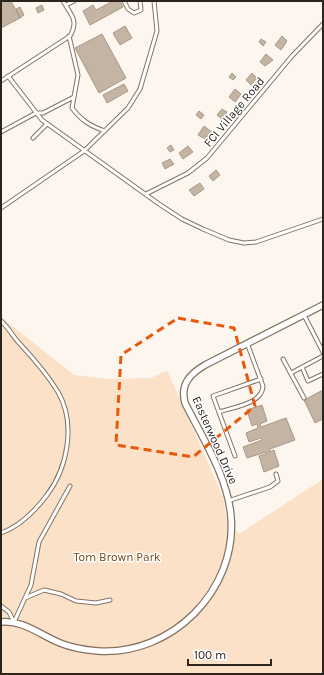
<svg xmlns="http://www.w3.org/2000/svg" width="324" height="675" font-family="Karla,sans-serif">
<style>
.green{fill:#fbe1c7}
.building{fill:#c4b4a3;stroke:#a89887}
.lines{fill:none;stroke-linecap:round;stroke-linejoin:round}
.service-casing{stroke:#837364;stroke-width:5}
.minor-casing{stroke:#837364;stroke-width:8}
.service{stroke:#fff;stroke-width:3}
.minor{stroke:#fff;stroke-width:5.5}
.marked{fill:none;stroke:#e8590c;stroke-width:3;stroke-dasharray:8 5;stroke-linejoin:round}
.labels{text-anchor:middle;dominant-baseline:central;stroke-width:3;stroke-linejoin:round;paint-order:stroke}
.street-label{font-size:12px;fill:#2b251e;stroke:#fff}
.park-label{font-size:12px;fill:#714815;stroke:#fff}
</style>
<rect width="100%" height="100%" fill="#fdf6ef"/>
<path class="green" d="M1,317L74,375L107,379L151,378L167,370L223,497L227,519L239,534L323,479V674H1Z"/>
<path class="building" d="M1,1H11L20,18L1,28Z
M113,1H120L123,7L90,25L83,11L93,5L96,10Z
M42,5L44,10L38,13L36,8Z
M20,7L24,15L20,18L16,9Z
M125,26L132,38L120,45L113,33Z
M102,34L126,78L99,93L75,48Z
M282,36L287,41L281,50L275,45Z
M261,39L266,42L263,46L259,42Z
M266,54L273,60L265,66L260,62Z
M232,73L236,77L233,80L229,77Z
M252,73L257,78L251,85L246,80Z
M124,84L128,91L107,103L103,95Z
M235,89L241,94L235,102L229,97Z
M222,109L227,112L222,119L217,115Z
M199,111L204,115L201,119L196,115Z
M204,126L212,132L208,137L206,136L205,139L198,135Z
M171,145L174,150L170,152L167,148Z
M188,146L193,152L183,159L179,153Z
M170,159L174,164L165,169L162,163Z
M216,170L220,175L213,181L209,176Z
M200,183L204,189L194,196L189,190Z
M323,390V419L315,423L304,400Z
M262,405L267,421L260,424L261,427L286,418L295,440L270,449L269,452L274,450L279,466L264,472L259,456L266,454V452L247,458L243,447L262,440L261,438L249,442L246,433L258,428L257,424L252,426L247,410Z"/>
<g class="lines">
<g class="service-casing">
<path id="service" d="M124,1L128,9L134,13L141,10L140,1
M66,5L74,1
M69,36L78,75L72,108C81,120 90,126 105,131
M8,76L42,120L159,204L182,219L203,229L229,240L244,243L256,242L323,219
M1,81L70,36C79,20 71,15 63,1
M1,132L36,113H43L74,97
M33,138L47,124
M146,194L188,173L207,158L292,56L323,24
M1,208L84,151L128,108L140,89L157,31L154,1
M304,315L323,352
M1,321C9,328 13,337 20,344C34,359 47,374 58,392C76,423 68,467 47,495C35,511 21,526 1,533
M283,359L304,398
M302,367L308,381L323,374
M291,373L323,356
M219,412C234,407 262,404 263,386L247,343
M235,456L213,396L261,379
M228,501L270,487L278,481L276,474
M25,598L44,590L61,594L76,601L96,603L110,600
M1,606L9,612L14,622
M14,622L31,585L39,542L70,486"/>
</g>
<g class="minor-casing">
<path id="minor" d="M1,622C24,620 40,635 60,643C72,648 85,650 98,651C171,656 237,591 231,517C228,477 203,439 185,403C180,384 190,374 205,365L323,305"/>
</g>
<use href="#service" class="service"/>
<use href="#minor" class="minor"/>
</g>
<path class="marked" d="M178,318L234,328L255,406L193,457L116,445L121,355Z"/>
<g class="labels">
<g class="street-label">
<text transform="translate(234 112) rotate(-50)">FCI Village Road</text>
<text transform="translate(215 440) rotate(66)">Easterwood Drive</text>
</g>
<g class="park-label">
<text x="117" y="557">Tom Brown Park</text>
</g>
</g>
<rect width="324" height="675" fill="none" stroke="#2b251e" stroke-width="4"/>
<path d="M188 659v6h83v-6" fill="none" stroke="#2b251e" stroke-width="2"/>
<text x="194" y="659" font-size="12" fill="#2b251e" stroke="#ffffff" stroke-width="3" paint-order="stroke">100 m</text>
</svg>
